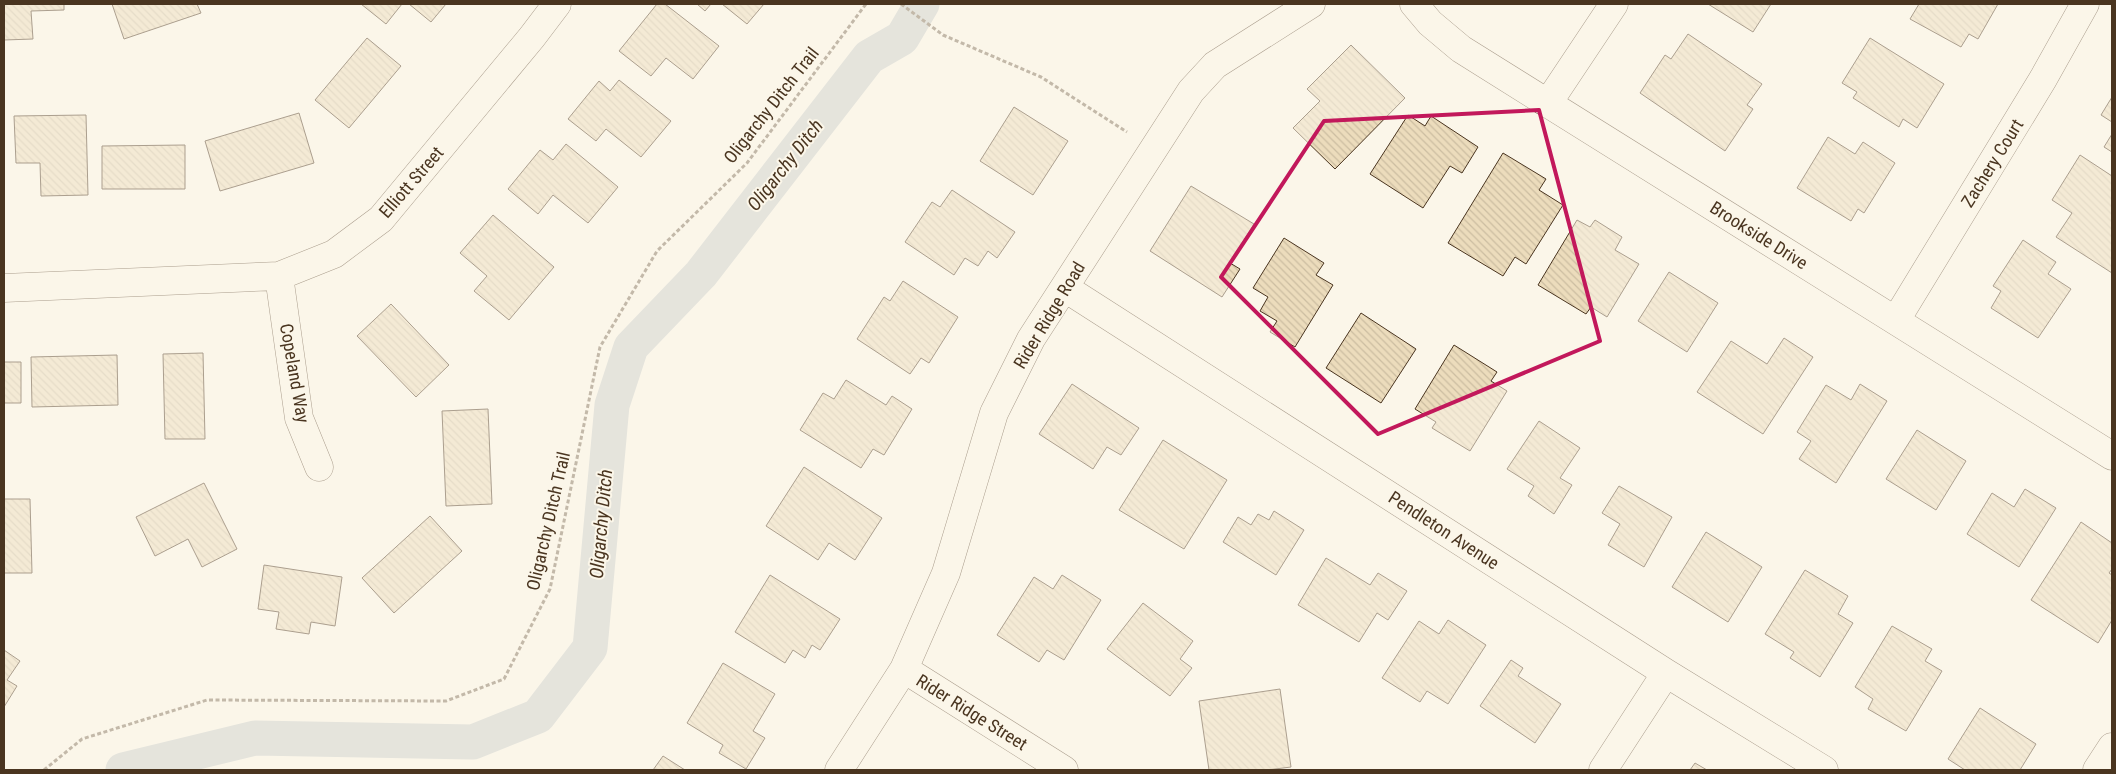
<svg xmlns="http://www.w3.org/2000/svg" width="2116" height="774" font-family="'Roboto Condensed',sans-serif">
<style>
.lines{fill:none;stroke-linecap:round;stroke-linejoin:round}
.canal{stroke:#c9cecd;stroke-width:35}
.building{fill:url(#building-back-hatch);stroke:#4a3520}
.street-casing{stroke:#4a3520;stroke-width:29}
.path{stroke:#7f6f5c;stroke-width:3;stroke-dasharray:4 2.5;stroke-linecap:butt}
.street{stroke:#fbf6e9;stroke-width:28}
.marked{fill:none;stroke:#c2185b;stroke-width:4;stroke-linejoin:round}
.labels{text-anchor:middle;dominant-baseline:central;stroke-width:4;stroke-linejoin:round;paint-order:stroke}
.street-label{font-size:18px;fill:#4a3520;stroke:#fbf6e9}
.water-label{font-size:19px;font-style:italic;fill:#4a3520;stroke:#fbf6e9}
</style>
<defs>
<pattern id="building-back-hatch" width="6" height="6" patternUnits="userSpaceOnUse" patternTransform="scale(1.25)"><rect width="6" height="6" fill="#ecdcbc"/><path d="M-1 5l2 2M0 0l6 6M5-1l2 2" fill="none" stroke="#ccbda1"/></pattern>
</defs>
<rect width="100%" height="100%" fill="#fbf6e9"/>
<g class="lines">
<path class="canal" d="M123,770L255,738L473,742L538,716L590,648L612,405L631,347L701,274L869,57L902,38L922,4"/>
</g>
<path class="building" d="M4,4H64V10L31,11L33,39L4,40Z
M112,4H197L201,13L124,39Z
M361,4H402L386,24Z
M409,4H446L431,22Z
M657,4H665L719,46L693,79L666,58L651,76L619,51Z
M697,4H711L705,11Z
M722,4H764L747,24Z
M1708,4H1771L1753,32Z
M1919,4H1998L1978,39L1969,34L1961,47L1910,19Z
M1688,34L1762,84L1747,105L1753,109L1725,151L1640,93L1665,55L1671,59Z
M367,38L401,66L349,128L315,100Z
M1870,38L1944,84L1917,128L1903,119L1899,127L1853,98L1857,92L1842,83Z
M1351,45L1405,98L1335,169L1293,128L1320,101L1307,89Z
M619,80L671,121L641,157L606,129L596,141L568,119L599,81L610,91Z
M2112,97V122L2101,115Z
M1014,107L1068,141L1033,195L980,161Z
M299,113L314,163L220,191L205,141Z
M86,115L88,195L41,196L40,163H16L14,116Z
M1408,115L1425,126L1431,116L1478,147L1462,173L1450,166L1423,208L1370,174Z
M2112,134V152L2104,147Z
M1828,137L1855,154L1863,142L1895,163L1864,213L1858,209L1851,221L1797,188Z
M566,144L618,187L588,223L553,195L538,214L508,189L540,150L553,160Z
M185,145V189H102V146Z
M1503,153L1546,179L1539,190L1563,205L1526,264L1515,257L1503,276L1448,243Z
M2080,155L2112,176V273L2056,237L2072,213L2052,200Z
M1191,186L1254,224L1230,263L1240,269L1222,297L1150,251Z
M952,190L1015,232L997,258L988,251L978,266L965,258L954,275L905,242L932,202L940,207Z
M493,215L554,267L509,320L474,291L487,276L460,253Z
M1577,220L1590,227L1595,220L1622,237L1615,250L1639,264L1607,317L1591,307L1586,314L1538,285Z
M1284,238L1324,263L1316,275L1333,285L1295,347L1270,332L1277,321L1260,311L1268,297L1253,288Z
M2023,240L2056,262L2048,274L2071,289L2038,338L1991,308L2001,291L1993,286Z
M1669,272L1718,303L1687,352L1638,321Z
M903,281L958,317L929,363L921,358L910,374L857,339L884,297L890,301Z
M391,304L449,365L416,397L357,336Z
M1361,313L1416,349L1381,403L1326,368Z
M1784,338L1813,357L1763,434L1697,392L1731,341L1767,364Z
M1454,345L1497,372L1491,381L1507,391L1470,451L1432,428L1436,422L1415,409Z
M203,353L205,439H165L163,354Z
M117,355L118,405L32,407L31,357Z
M4,362H21V403H4Z
M846,380L886,405L892,396L912,409L884,455L873,449L861,468L800,430L823,393L834,399Z
M1072,384L1139,428L1121,455L1107,447L1093,469L1039,434Z
M1860,384L1887,401L1836,483L1799,459L1811,441L1797,432L1826,385L1851,400Z
M488,409L492,504L446,506L442,411Z
M1539,421L1580,448L1560,478L1572,485L1554,514L1528,496L1534,486L1507,469Z
M1917,430L1966,461L1936,510L1886,479Z
M1163,440L1227,480L1184,549L1119,510Z
M804,467L882,518L855,560L829,543L818,560L766,526Z
M204,483L237,549L202,567L188,539L155,556L136,517Z
M1619,486L1672,517L1644,567L1608,545L1620,524L1602,513Z
M2025,489L2056,508L2019,567L1967,534L1992,493L2014,507Z
M4,499H30L32,573H4Z
M1274,511L1304,530L1276,575L1223,542L1238,517L1251,525L1258,514L1269,520Z
M430,516L462,551L394,613L362,578Z
M2081,522L2112,543V569L2109,573L2112,575V620L2098,643L2031,600Z
M1706,532L1762,567L1728,622L1672,587Z
M1326,558L1370,585L1378,573L1407,591L1388,620L1377,613L1359,642L1298,605Z
M264,565L342,577L335,626L311,622L309,634L276,629L279,612L258,609Z
M1805,570L1848,596L1838,614L1853,623L1820,677L1790,658L1794,652L1765,634Z
M770,575L840,619L820,650L812,645L805,658L793,650L785,663L735,632Z
M1062,575L1101,600L1064,660L1047,650L1039,662L997,635L1034,577L1053,589Z
M1143,603L1193,641L1180,659L1192,668L1170,696L1107,649Z
M1448,620L1486,645L1448,704L1427,691L1420,702L1382,678L1419,621L1439,634Z
M1892,626L1932,649L1925,661L1942,671L1906,731L1868,709L1873,699L1855,687Z
M4,650L20,661L7,680L17,686L4,707Z
M1511,660L1523,668L1518,676L1561,704L1535,743L1480,706Z
M723,663L775,694L753,731L765,738L746,769L719,753L723,745L687,723Z
M1280,689L1291,767L1267,770H1209L1199,701Z
M1980,708L2036,744L2020,770H1965L1948,759Z
M663,756L685,770H653Z
M1695,763L1707,770H1690Z"/>
<g class="lines">
<g class="street-casing">
<path id="street" d="M1414,4L1430,23L1461,49L2112,456
M1548,103L1614,4
M279,276L299,418L319,467
M4,288L279,276L334,254L381,219L532,37L557,4
M1065,288L1666,673L1824,770
M1896,320L2043,79L2085,4
M904,669L1064,770
M839,770L904,669L946,573L994,413L1031,339L1191,91L1215,65L1311,4
M1603,770L1666,673
M2097,770L2112,747"/>
</g>
<path class="path" d="M901,4L943,35L1041,77L1127,132
M44,770L82,739L207,700L446,701L504,679L550,589L600,347L657,251L747,163L866,4"/>
<use href="#street" class="street"/>
</g>
<path d="M0 0H2116V774H0ZM1539,110L1600,341L1378,434L1221,277L1324,121Z" fill="#fbf6e9" fill-opacity=".55" fill-rule="evenodd"/>
<path class="marked" d="M1539,110L1600,341L1378,434L1221,277L1324,121Z"/>
<g class="labels">
<g class="street-label">
<text transform="translate(771 105) rotate(-52)">Oligarchy Ditch Trail</text>
<text transform="translate(1992 163) rotate(-58)">Zachery Court</text>
<text transform="translate(411 182) rotate(-49)">Elliott Street</text>
<text transform="translate(1759 235) rotate(32)">Brookside Drive</text>
<text transform="translate(1049 315) rotate(-59)">Rider Ridge Road</text>
<text transform="translate(295 373) rotate(80)">Copeland Way</text>
<text transform="translate(548 521) rotate(-77)">Oligarchy Ditch Trail</text>
<text transform="translate(1444 530) rotate(33)">Pendleton Avenue</text>
<text transform="translate(972 712) rotate(32)">Rider Ridge Street</text>
</g>
<g class="water-label">
<text transform="translate(785 165) rotate(-52)">Oligarchy Ditch</text>
<text transform="translate(601 524) rotate(-85)">Oligarchy Ditch</text>
</g>
</g>
<rect width="2116" height="774" fill="none" stroke="#4a3520" stroke-width="10"/>
</svg>
